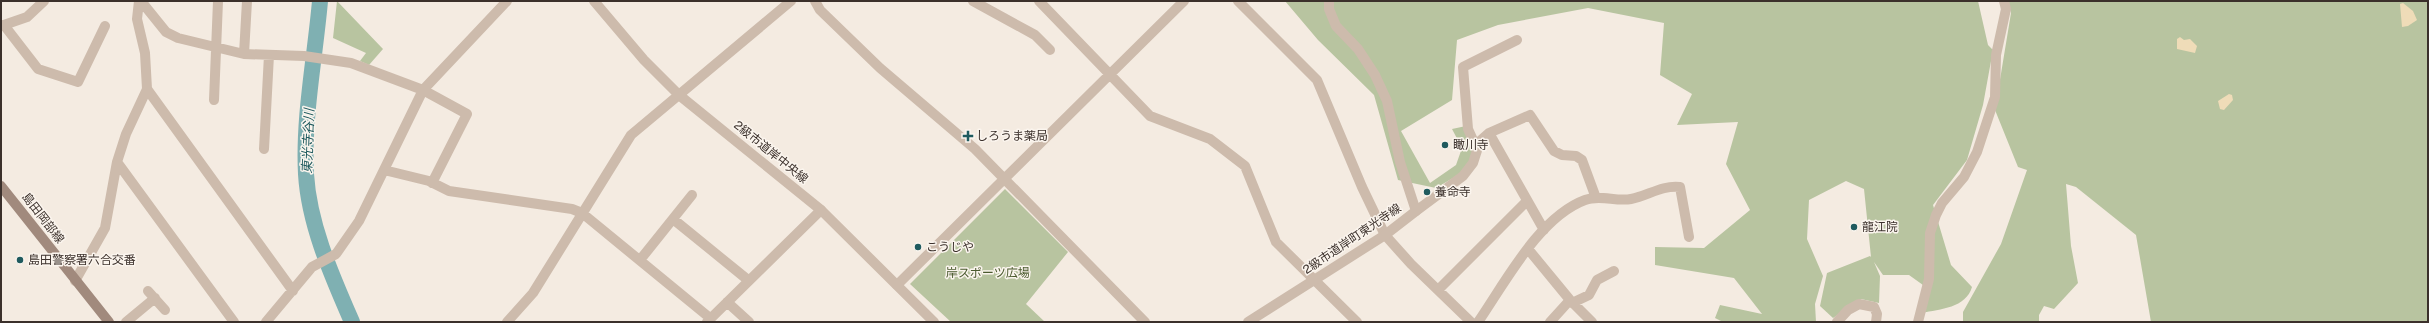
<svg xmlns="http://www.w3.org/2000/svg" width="2429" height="323" font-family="'Public Sans','Noto Sans JP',sans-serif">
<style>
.green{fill:#b8c4a0}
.sand{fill:#efdcb8}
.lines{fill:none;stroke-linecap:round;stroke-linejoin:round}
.river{stroke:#7fb0b2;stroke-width:16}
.minor{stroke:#cdbbac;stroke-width:10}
.tertiary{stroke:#cdbbac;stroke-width:10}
.secondary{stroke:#a18a7d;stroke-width:10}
.poi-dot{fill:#1f5a5e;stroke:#fbf5ee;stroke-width:1.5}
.labels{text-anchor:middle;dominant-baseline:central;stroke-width:3;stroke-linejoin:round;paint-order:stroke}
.poi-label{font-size:12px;fill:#3b302b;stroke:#fbf5ee;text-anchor:start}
.street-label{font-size:12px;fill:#3b302b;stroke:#fbf5ee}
.park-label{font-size:12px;fill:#4a5a2e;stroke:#fbf5ee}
.water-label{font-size:13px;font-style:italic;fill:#1f5a5e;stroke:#fbf5ee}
</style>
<rect width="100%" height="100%" fill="#f4ebe1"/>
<path class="green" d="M337,1L383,49L369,65L360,61L366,53L333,38Z
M1285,1H1978L1988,45L1993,50L1983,105L1967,160L1933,205L1951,265L1972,287C1966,308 1940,309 1922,313L1923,285L1909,275H1883L1874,262L1880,276L1879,303L1861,299L1833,318L1820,306L1827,273L1870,256L1871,257L1864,189L1846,181L1809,200L1807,239L1823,276L1815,304L1816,322H1723L1715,318L1720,305L1762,314L1734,278L1655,265V247L1704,248L1750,210L1726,164L1738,122L1677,125L1692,94L1660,75L1664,23L1588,8L1498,25L1457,40L1452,100L1401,131L1430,183L1456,165L1462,148L1452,129L1466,126L1474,150L1465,171L1436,188L1398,180L1374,95L1318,40Z
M2008,1H2428V322H2151L2136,235L2076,187L2066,184L2071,246L2078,283L2054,309L2044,306L2039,315V322H1963V312L2001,244L2027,170L2018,167L1995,110L2011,13Z
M1005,189L1068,252L1026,304L1045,322H951L910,284Z"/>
<path class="sand" d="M2403,3L2413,11L2417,20L2408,26L2402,27L2400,4Z
M2180,37L2184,40L2190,39L2197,46L2195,53L2177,49V39Z
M2229,94L2232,95L2233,100L2224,110L2220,109L2218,101Z"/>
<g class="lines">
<path class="river" d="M320,1C315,58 303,117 306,174C309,225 332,276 352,322"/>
<path class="minor" d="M141,1L166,32L178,38L244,54L304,56L351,63L423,90L467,114L432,183
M815,1L820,10L880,68L975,149L1145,322
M973,1L1035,35L1050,50
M1039,1L1150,116L1210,139L1245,166L1276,242L1357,322
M1238,1L1317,80L1362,187L1385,235L1411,264L1471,322
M4,25L38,69L78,82L105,26
M244,54L247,1
M147,89L293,291
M214,100L218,1
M1489,133L1544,230
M264,149L269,55
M1477,149L1468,129L1463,67L1517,40
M117,162L234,322
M384,170L429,181L449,191L572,209L582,213L710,318
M1416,211L1463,176L1473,163L1480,141L1489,133L1530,115L1554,151L1562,155L1576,156L1582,160L1596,198
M673,219L748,280
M1528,249L1570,300L1592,322
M640,260L692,195
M75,281L105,228L117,162L126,134L147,89L145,53L137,19L139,1
M897,285L1184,1
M1438,290L1527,201
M148,291L165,310
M727,302L749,322
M1572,303L1589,295L1597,280L1614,271
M126,322L155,298
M266,322L312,267L336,254L359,221L423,90L507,1
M507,322L533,293L631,135L791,1
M707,322L821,210
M1478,322C1505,283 1539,217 1585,200C1600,194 1616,202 1631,199C1648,196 1661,185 1680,187L1689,237
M1550,322L1570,300
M1837,322L1848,310L1859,304L1874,307L1877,314L1876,322
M1918,322L1929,279L1930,233L1936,215L1942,203L1964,177L1977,152L1995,97L1996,55L2006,9L2004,1"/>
<path class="tertiary" d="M594,1L644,60L679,95L821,210L934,322
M1,26L27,17L44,1
M1248,322L1385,235L1416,211L1400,162L1387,101L1375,75L1358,49L1336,26L1329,9V1"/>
<path class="secondary" d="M1,186L109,322"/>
</g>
<g class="poi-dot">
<path d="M966 130h4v4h4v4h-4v4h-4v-4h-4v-4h4z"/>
<circle cx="1445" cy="145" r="4"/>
<circle cx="1427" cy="192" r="4"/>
<circle cx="1854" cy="227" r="4"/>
<circle cx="918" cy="247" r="4"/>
<circle cx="20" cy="260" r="4"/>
</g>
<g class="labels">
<g class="poi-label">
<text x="976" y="136">しろうま薬局</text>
<text x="1453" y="145">瞰川寺</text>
<text x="1435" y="192">養命寺</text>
<text x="1862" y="227">龍江院</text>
<text x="926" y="247">こうじや</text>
<text x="28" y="260">島田警察署六合交番</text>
</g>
<g class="street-label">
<text transform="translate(771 152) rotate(39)">2級市道岸中央線</text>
<text transform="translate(43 218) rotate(52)">島田岡部線</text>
<text transform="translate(1352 239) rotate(-34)">2級市道岸町東光寺線</text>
</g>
<g class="park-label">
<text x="988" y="273">岸スポーツ広場</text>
</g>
<g class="water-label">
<text transform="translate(308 141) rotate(-88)">東光寺谷川</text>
</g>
</g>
<rect width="2429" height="323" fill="none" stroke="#3b302b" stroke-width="4"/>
</svg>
